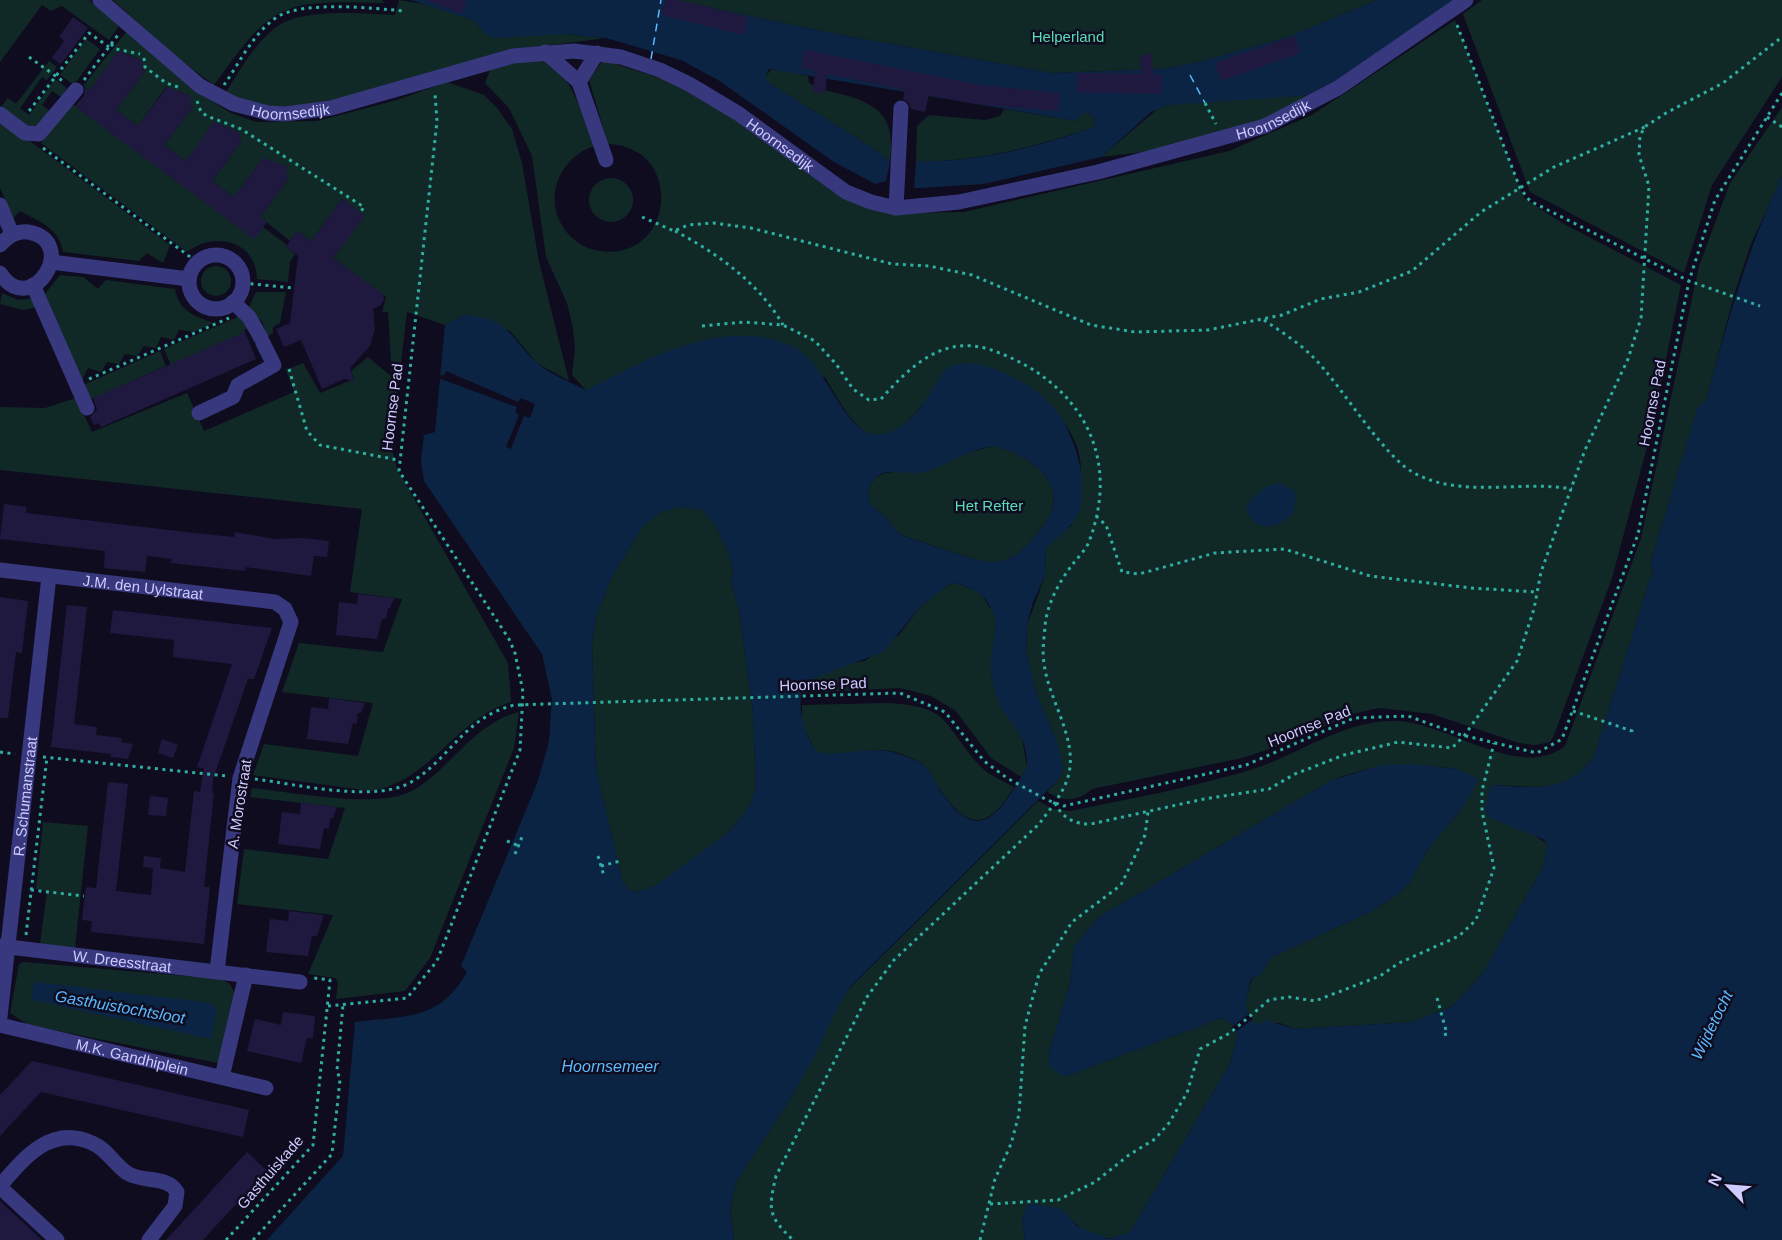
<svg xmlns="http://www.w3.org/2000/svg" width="1782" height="1240" font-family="Arial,sans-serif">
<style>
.green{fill:#102927}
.water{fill:#0c2443;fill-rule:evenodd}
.pier{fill:#0f0c1f}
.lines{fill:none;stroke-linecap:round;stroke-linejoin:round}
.ferry{stroke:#59bafe;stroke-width:1.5;stroke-dasharray:8 6;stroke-linecap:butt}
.building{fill:#1f1940}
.path{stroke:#2eafa1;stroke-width:3;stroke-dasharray:3 4.5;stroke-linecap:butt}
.minor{stroke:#38387e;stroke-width:15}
.labels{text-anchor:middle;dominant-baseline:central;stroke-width:5;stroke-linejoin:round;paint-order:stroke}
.park-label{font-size:15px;fill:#58ddb5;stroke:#0f0c1f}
.street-label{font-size:15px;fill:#cecbff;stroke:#0f0c1f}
.water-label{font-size:16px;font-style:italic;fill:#59bafe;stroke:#0f0c1f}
</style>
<rect width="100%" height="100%" fill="#0f0c1f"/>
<path class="green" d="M0,0H89L120,25L109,40L62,6L51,11L42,5L0,62Z
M113,0H382L384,3C281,0 273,2 214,85L174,55Z
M399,0L429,5L475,21L484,33L565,34L606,38L521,49L327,102L270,108L224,95C239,72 254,44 275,28C302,7 362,14 395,15Z
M674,0H1377L1288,37L1199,62L1161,69L1052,73L836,34Z
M1482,0H1782V77L1712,185L1684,273L1530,192L1463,14Z
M1455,20L1524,198L1562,223L1681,285L1651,432L1612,578L1554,735L1550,742L1535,745L1519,743L1432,714L1379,708L1352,714L1285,744L1242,758L1092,789C1077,802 1064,802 1047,792L1060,778L1057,742L1036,692L1026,652L1027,625L1045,576L1046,547L1072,525C1075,507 1081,487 1081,469C1081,433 1049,401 1022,383L923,404C874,466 852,424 825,377L586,390L572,375L575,349L573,328L567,303L546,257L532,156L509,108L485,83L490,70C504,66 521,59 536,59C569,60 585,122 594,146C561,157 543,196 563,227C571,240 585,249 600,251C674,262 686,147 608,144L589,80L603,60L682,85L893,213L964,212L1229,151L1312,115Z
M127,31L197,92L231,113L256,122L317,121L397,100L447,82L484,95L497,108L512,129L522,163L539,262L569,381L537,363L510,331L463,315L445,325L407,312L391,445L397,469L508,663L511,702C454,720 432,780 372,791L253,775L264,744L358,756L373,703L282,692L299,643L383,652L402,599L350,592L362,509L0,470V407L45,408L76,398L92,432L187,393L204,431L294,392L286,370L303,363L320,393L354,379L351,371L368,357L392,377L388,312H382L386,297L333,258L364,216L342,199L311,241L297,231L290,241L260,217L289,178L285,175L286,167L263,158L234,197L212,181L241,142L237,131L214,123L186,161L164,145L193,107L189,104L190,96L166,87L138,126L116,110L145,71L141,68V60L119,51L90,90L83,86Z
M86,39L100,49L74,85L60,75Z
M49,61L57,67L47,80L42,77L20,108L29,115L55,79L67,88L61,97L52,91L42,105L50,111L38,126L30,129L0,108L8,98L16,104Z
M774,68L808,76L809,83C818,90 830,91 841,94C883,105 895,120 890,162L876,150L766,81V75Z
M1315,95L1273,119L1159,150L1101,157L1160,107L1185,102Z
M71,103L254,238L263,227L287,245L286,247L295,254L290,262L288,282L257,279C256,240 214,231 187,252L41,143Z
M1782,107V176L1751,244L1735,292L1706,401L1698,407L1650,565L1653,570L1594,757C1563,797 1535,785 1490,785L1527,831L1548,844L1543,867L1483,973L1453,1006L1413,1022L1295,1029L1280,1023L1254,1025C1241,1009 1246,997 1252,979L1261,974L1272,957L1370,912L1397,895L1409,883L1430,846L1462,809L1457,769C1404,763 1383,762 1332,780L1099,917L1074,946L1070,984L1048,1055L1064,1077L1184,1032C1198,1029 1208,1021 1221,1018L1232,1024L1238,1033L1230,1064L1130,1232C1124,1234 1117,1237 1111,1238C1093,1240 1071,1222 1062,1209L1022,1218L1025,1240H734L730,1210L736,1182L792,1096L839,1003L851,987L1038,801L1053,809L1070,811C1129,799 1189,788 1247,771C1298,756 1343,719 1397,721C1446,722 1521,782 1565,746L1641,538L1699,266L1730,183Z
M1004,109L1077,121L1082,113H1088L1094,117L1095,127C1036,146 978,163 916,161L917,126L929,115L985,120L1000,116Z
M0,119L170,245L163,263L147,253L139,261L63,252C59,227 39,222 20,211L13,218L0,188Z
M589 200a22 22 0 1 1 44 0a22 22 0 1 1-44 0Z
M201 281a15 15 0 1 1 30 0a15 15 0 1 1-30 0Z
M60,275L83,277L98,289L106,280L175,289C180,313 194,315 213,323L193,332L179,330L174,340L161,337L156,348L144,346L137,356L125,354L119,364L107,362L101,372L88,368L82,380L45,294Z
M256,292H286L280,323L273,327V333L268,336L262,322L249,307Z
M2,293L18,300L34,298L37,307L23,310L0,304Z
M240,316L250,327L244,330L245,332L171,365L164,349Z
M160,351L166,366L89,400L83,385Z
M994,446C1022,453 1063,476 1052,510C1048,520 1041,529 1034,537C1025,549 1012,560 997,562C979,564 929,543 909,538L898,533L886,517L871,505C863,486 875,473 894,472Z
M678,507L703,509L717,528L729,554L733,572L731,583L739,609L753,713L756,787L750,806L729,832L677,871L655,886L638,892L629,890L623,883L596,770L592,645L596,616L613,574L643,526L659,513Z
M956,583L979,592L994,613L996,626L991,675L1001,707L1021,732L1027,767L1021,777L991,758L956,711L931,696L900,688L802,693L807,680L847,664L865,661L899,635L920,607L948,585Z
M886,703C951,706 942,723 979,765C988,775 1003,781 1014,787C988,831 967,831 939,788C934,782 930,770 924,765C919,760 905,756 899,753C873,745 843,758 816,753L802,723V705Z
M519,712L514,748L430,958L405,991L336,999L338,982L335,978L308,974L333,915L237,904L244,849L328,859L345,808L250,797L252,788C292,792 380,810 414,790C452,767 474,723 519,712Z
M43,822L88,826L75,948L40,944L47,891L36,889Z
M24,962L220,979L230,984L236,996L218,1063L29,1025L10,1013L19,964Z"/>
<path class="water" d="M411,0H674L836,34L1052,73L1161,69L1199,62L1288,37L1377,0H1454L1315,95L1168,105L1151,112L1101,157L984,184L919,188H914L916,161C978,163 1036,147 1095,127L1094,117L1088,113H1082L1077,121L769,69L766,75V81L876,150L890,162L886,181L875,184L834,162L718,80L681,60L606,38L565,34L495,38L484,33L475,21Z
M1782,176V1240H1025L1022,1218L1028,1203L1062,1209L1077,1226L1109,1239L1130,1232L1230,1064L1238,1033L1232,1024L1221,1018C1208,1021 1198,1029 1184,1032L1064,1077L1050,1067L1048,1055L1070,984L1074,946L1099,917L1332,780L1382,765L1413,764L1457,769L1477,778L1478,781L1462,809L1430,846L1409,883L1397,895L1370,912L1272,957L1261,974L1251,979C1247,995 1242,1007 1252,1022L1261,1024L1265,1020L1295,1029L1413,1022L1453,1006L1483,973L1543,867L1548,844L1543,839L1488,817L1485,809L1491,785C1534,787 1564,795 1594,757L1653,570L1650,565L1698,406L1706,401C1727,324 1747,249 1782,176Z
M463,315C509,318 507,334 536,362C549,374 570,382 586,390C648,359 722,316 792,346C835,364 849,475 910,419C925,406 934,384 947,368C976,350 1038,386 1056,410C1076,437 1096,498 1070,526C1064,534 1054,540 1046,547L1045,576L1033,602L1027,625L1026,652L1036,692L1057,742L1063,767L1060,778L851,986L840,1003L815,1055L792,1096L736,1182L730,1210L734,1240H267L343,1156L355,1022C404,1016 440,1021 467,972L461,966L538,781L549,741L552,699L542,654L424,481L421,462L424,435L435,432L445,325ZM994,446C1022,453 1063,476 1052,510C1048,520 1041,529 1034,537C1025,549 1012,560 997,562C978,564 929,543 908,538L898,533L886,517L871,505C866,494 868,483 878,476C890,467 910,476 924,472C948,465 969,449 994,446ZM678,507L703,510L717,528L729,554L733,572L731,583L739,609L753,713L756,787L750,806L729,832L655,886L638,892L629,890L623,883L596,770L592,645L596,616L613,574L643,526L659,513ZM956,583C972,588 985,594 992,610C1002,632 986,656 992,678C994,688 997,701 1002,709C1017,731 1027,738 1027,767C1005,803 983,851 944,796C937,787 932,773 924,765C919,761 905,756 899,754C873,744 842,758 816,752C804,732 793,702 807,681L883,652L920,607L948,585Z
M1280,483L1293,490L1296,497L1293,513C1275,530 1257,534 1246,508C1254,494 1264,486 1280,483Z
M36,982L211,1003L217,1009L211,1039L32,1000L33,985Z"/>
<path class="pier" d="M446,371L518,402L521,398L535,404L530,418L524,416L511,449L506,447L519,415L515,412L517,407L438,378V375H444Z
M1249,1014L1253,1019L1234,1033L1231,1028Z"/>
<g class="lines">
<path class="ferry" d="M651,59L661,0
M1190,75L1205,103"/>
</g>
<path class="building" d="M426,0H466L462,14Z
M665,0H679L748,17L743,35L662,15Z
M73,17L88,28L61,64L52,58L64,41L59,37Z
M1294,36L1300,53L1221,81L1215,63Z
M805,50L979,85L1060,93L1058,111L975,104L929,95L925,112L911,109L909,103L903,99L905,90L827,74L825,93L813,92L815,71L801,68Z
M118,51L143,61L142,69L145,71L116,110L138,126L167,87L191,96L190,104L193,107L164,145L186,161L214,122L239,132L241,142L212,181L234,197L263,158L287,167L286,176L289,178L260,217L267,222L254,239L75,106L84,96L85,87L90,90Z
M1152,54L1153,75H1162L1161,94L1077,92L1078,73L1141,74L1140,55Z
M342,199L365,216L333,258L383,294L384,299L381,305L373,309L375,329L370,346L350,368L354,381L344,379L322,389L301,340L284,347L276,329L290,323L298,256L286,247L297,231L311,241Z
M245,332L256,359L101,427L99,423L94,425L90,417L97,410L93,398Z
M4,504L26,507V513L194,533L234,537L235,532L275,539L302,538L329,541L327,557L314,556L311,576L246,567L245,571L171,563L172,559L147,556L145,572L104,568L105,551L0,539Z
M358,594L394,598L390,608H388L386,619H382L377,639L336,635L339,602L357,604Z
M0,597L28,601L22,653L16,652L8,718H0Z
M67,605L87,607L74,724L97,727L96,735L122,738L121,742L133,744L128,759L111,757V754L51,747Z
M113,610L272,628L254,679H248L213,779L212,793H214L204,887H210L204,944L91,932L92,921L82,920L86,887L96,888L108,782L128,784L116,891L151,895L153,868L143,867L144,856L161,858L160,868L185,872L194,791L200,792L204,768L197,767L232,664L173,657L174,640L110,633Z
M329,698L365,703L361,713H358L357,724L353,723L348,744L307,739L311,707L328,709Z
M162,739L178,745L173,758L158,753Z
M150,796L168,798L166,816L148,815Z
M301,803L337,807L333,818H330L329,829L324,828L320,849L278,844L282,812L300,814Z
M289,911L324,915L317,936H312L308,956L266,952L270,919L288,921Z
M283,1012L315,1016L313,1038H307L301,1063L247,1051L255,1019L281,1025Z
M32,1061L249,1110L243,1137L41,1092L0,1136V1095Z
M247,1152L267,1171L225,1216L203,1240H166Z
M0,1201L42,1240H0Z"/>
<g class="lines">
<path class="path" d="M1457,25L1520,188L1530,201L1689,281L1760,306
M111,44L116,49L140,54
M29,57L64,82
M144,58L145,67L166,83L178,87
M84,80L118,35
M224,85C240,62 255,30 279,16C305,1 374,8 403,11
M197,101L201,112L207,116L241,129L364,207L360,213
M1205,103L1216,124
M29,111L89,33L109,47
M1767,117L1782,127
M43,148L197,262
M642,217L674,231L688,225L713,223L751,228L892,264L929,266L972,275L1091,325L1135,332L1208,330L1282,315L1321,299L1359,292L1412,271L1481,212L1554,167L1645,127
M675,231C717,253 759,283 783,325
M243,283L294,288
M1264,320C1280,331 1298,342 1312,356C1342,385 1384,460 1418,475C1465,498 1522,480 1572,489
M702,326L744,322L783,325L815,341L836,364L853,389L869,400L881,399C913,363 947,332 997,352C1079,383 1121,454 1090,539C1087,549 1078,557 1072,565C1059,582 1046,606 1045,627C1044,638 1042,652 1044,663C1048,699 1077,737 1069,773C1065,792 1050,809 1039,824L894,960L867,997L776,1176C768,1210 768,1216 793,1240
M289,369L307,431L320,445L398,460
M89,379L229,318
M1096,516L1106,525L1122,572L1139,574L1215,553L1284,549L1370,576L1471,588L1537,592
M1573,711L1632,731L1630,735
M0,752L15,754
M43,757L227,776
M255,779C296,784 377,804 413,781C452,756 464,718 514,705L900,693L945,712L984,761L1007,778L1047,800L1064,806L1246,765L1354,718L1408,716L1458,734L1537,753L1562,739L1638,534L1689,281L1715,200L1782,93
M1055,803C1063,819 1075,824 1091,824L1204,799L1269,789L1295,774L1344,755L1398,742L1452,748L1464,736L1517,661L1534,609L1541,572L1585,450L1628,359L1641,318L1649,186L1639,155L1640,135L1646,126L1666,113L1723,83L1782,37
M507,841L519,846
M515,854L522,837
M598,856L604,876
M601,866L620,861
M31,890L84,896
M26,935L47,757
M1437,998L1447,1034L1443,1035
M328,1006L407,998L437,961L520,750L523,692L515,653L509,639L399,471L437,121L435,94
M990,1204L1058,1200L1095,1182L1129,1155L1155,1139L1169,1123L1187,1093L1200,1049L1230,1033L1269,1000L1289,997L1315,1001L1380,976L1399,963L1459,936L1476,920L1494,868L1482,811V791L1494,743
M226,1240L313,1145L330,980L314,978
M253,1240L332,1154L340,1080L337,1070L343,1005
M980,1240L995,1179L1011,1144L1019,1114L1025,1026L1039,974L1072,922L1121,885L1145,835L1148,812"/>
<g class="minor">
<path id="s1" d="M100,0L200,86L234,104L268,113L285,114L331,108L513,56L574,51L621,57L660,70L689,84L739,114L846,192L871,202L896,208L959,202L1098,172L1265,126L1338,88L1466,0"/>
<path d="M545,52L579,82L606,160"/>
<path d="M579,82L597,53"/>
<path d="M0,114L25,133L39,134L76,90"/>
<path d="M0,205L12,234"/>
<path d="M896,208L901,108"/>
<path d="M0,245C7,237 16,230 28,232C81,241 31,321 0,273"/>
<circle cx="216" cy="282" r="27"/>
<path d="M51,262L189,279"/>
<path d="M33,285L87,408"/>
<path d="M233,302L249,317L261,338"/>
<path d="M199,413L233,397L238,385L274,365L263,343"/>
<path id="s2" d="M0,570L275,602L285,609L291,622L240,778L217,971"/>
<path id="s3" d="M0,946L300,982"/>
<path id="s4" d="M0,1017L49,576"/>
<path id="s5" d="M0,1025L266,1088"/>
<path d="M222,1077L246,975"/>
<path d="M0,1186C23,1159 51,1124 92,1143C107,1149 114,1164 127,1173C143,1183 167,1175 177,1192L175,1206L149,1240"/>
<path d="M0,1187L57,1240"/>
</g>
</g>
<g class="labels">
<g class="park-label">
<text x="1068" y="36">Helperland</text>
<text x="989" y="505">Het Refter</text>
</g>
<g class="street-label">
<text stroke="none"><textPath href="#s1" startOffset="228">Hoornsedijk</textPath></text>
<text stroke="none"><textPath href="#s1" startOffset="1272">Hoornsedijk</textPath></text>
<text stroke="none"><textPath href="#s1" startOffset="750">Hoornsedijk</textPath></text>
<text transform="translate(1652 403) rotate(-79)">Hoornse Pad</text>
<text transform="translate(392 407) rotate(-83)">Hoornse Pad</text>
<text stroke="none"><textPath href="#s2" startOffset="144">J.M. den Uylstraat</textPath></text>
<text transform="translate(823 684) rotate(-2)">Hoornse Pad</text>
<text transform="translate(1309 726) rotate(-22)">Hoornse Pad</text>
<text stroke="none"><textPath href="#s4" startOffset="222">R. Schumanstraat</textPath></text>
<text transform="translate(239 804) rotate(-81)">A. Morostraat</text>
<text stroke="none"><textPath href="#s3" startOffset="123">W. Dreesstraat</textPath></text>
<text stroke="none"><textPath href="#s5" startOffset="136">M.K. Gandhiplein</textPath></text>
<text transform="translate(270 1172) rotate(-49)">Gasthuiskade</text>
</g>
<g class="water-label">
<text transform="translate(120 1007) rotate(10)">Gasthuistochtsloot</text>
<text transform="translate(1712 1025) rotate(-64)">Wijdetocht</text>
<text x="610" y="1066">Hoornsemeer</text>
</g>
</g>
<g transform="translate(1728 1186) rotate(295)" stroke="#0f0c1f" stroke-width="4.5" paint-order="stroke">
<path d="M0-4.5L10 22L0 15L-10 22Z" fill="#cecbff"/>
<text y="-9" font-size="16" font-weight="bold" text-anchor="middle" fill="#cecbff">N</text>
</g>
</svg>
